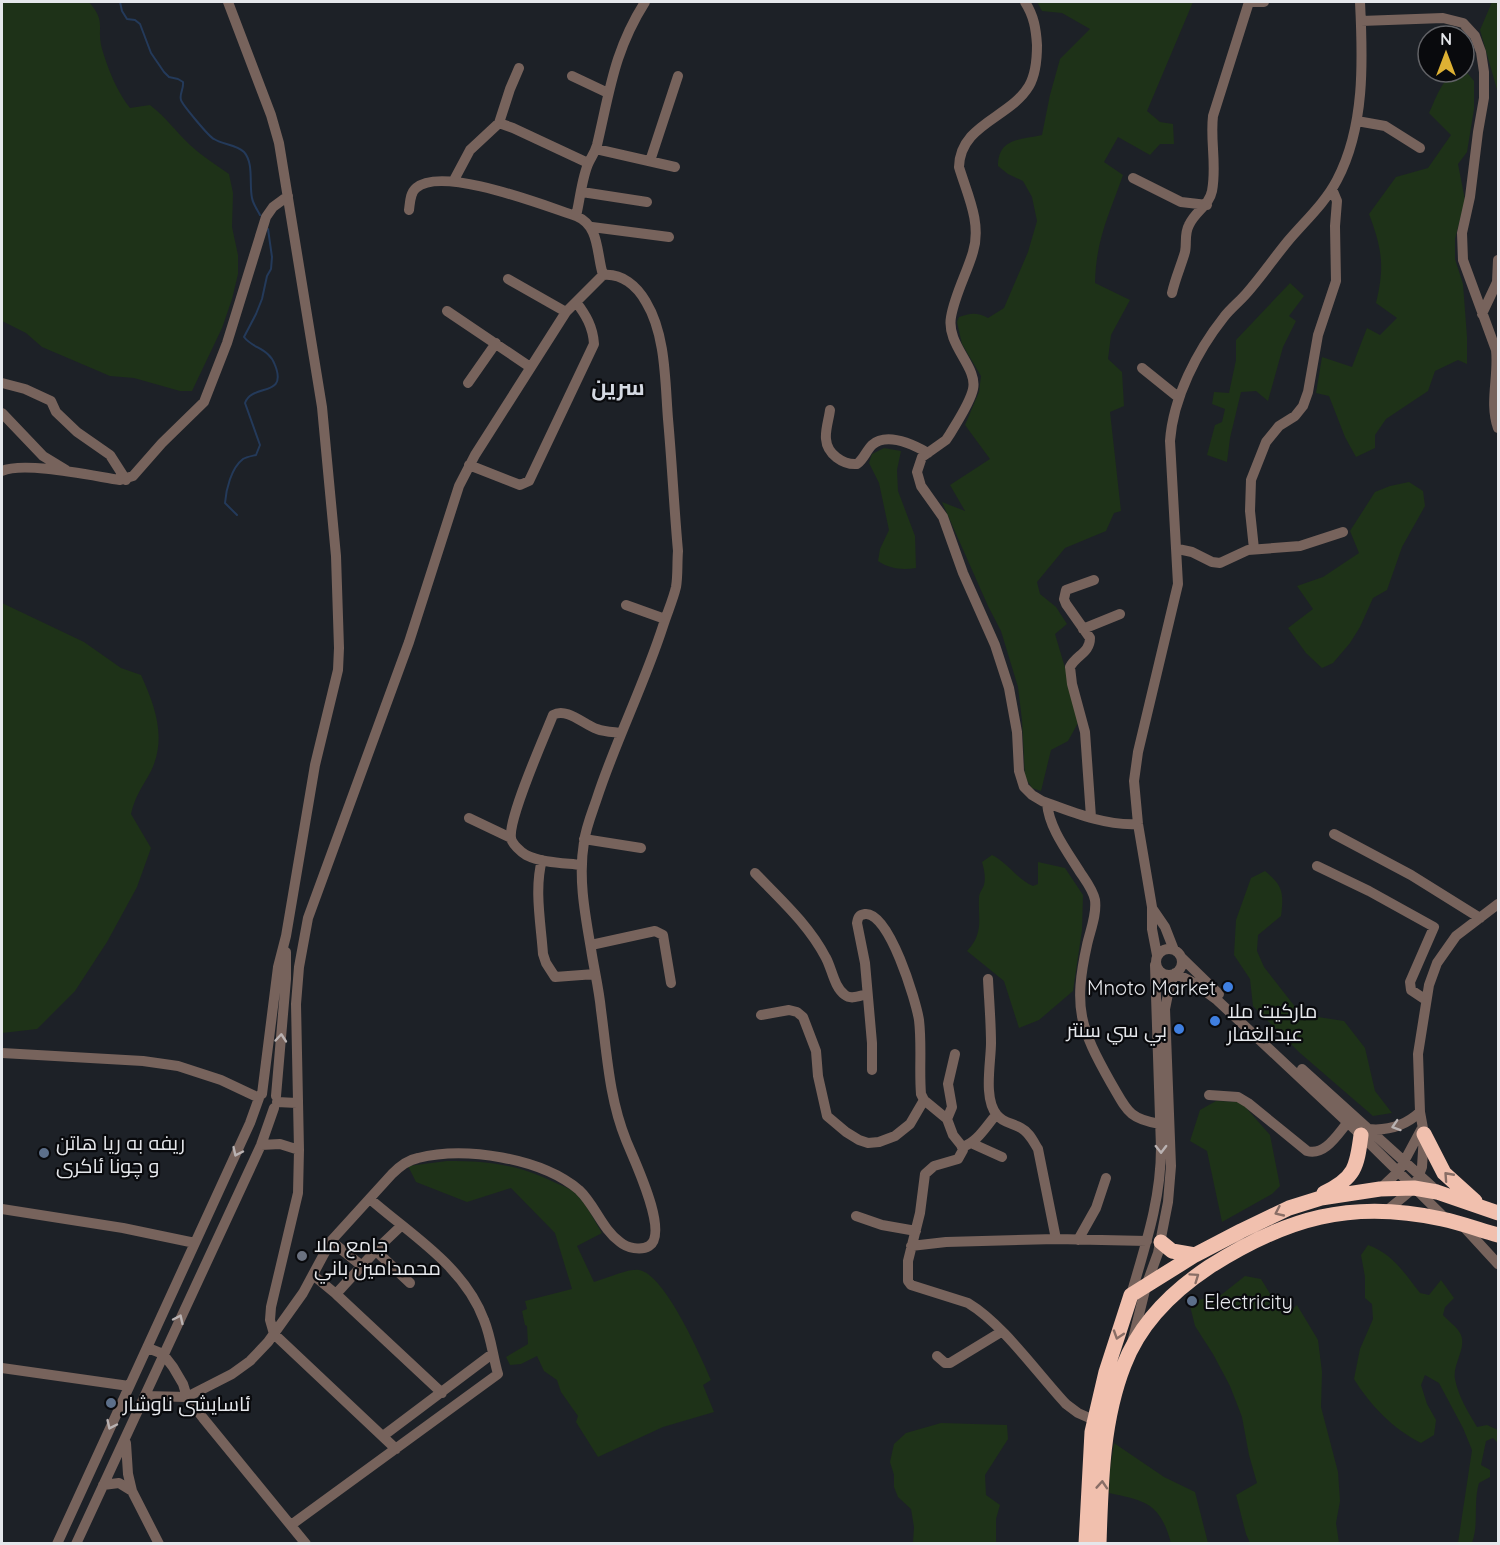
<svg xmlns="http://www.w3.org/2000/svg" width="1500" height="1545" font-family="Quicksand,Cairo,sans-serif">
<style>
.green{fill:#1e3218}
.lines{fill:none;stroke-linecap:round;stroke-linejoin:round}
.stream{stroke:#243a5a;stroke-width:2}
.minor{stroke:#77635c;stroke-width:10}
.highway{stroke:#f1c0ae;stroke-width:15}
.oneway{stroke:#b9b2b2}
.oneway2{stroke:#896e66}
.shop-dot{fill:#3f7fe0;stroke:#090a0d;stroke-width:2}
.service-dot{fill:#5c6f8a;stroke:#090a0d;stroke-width:2}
.worship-dot{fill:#6b7280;stroke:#090a0d;stroke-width:2}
.labels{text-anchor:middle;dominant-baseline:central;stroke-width:4.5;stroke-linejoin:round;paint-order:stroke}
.poi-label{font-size:20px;fill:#e5e7eb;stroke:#090a0d;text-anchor:start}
.quarter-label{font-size:22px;font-weight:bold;fill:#d4d9e2;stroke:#090a0d}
</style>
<rect width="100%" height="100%" fill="#1d2127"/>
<path class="green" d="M2,2H89C107,23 96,26 102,49C108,69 117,92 130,108L150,105C167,118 175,131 190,145C202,156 216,165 229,174L233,193L232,227L238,255V274L232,299L222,328L192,391H180L134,378L110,376L42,347L26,333L2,321Z
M1037,2H1193L1147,111L1160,122L1173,124L1174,144H1160L1150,155L1118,137L1104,162L1123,175C1109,215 1096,239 1095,283L1130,300L1111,335L1108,359L1122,372L1124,406L1110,412L1121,511L1114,513L1106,531L1065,548L1037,582L1040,594L1056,607L1067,624L1055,634L1071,688L1078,723L1068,741L1051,750L1041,791L1032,788L1025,777L1022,720L1018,687L1001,631L988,606L942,502L965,511L950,485L990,459L965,425L979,392L981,376L962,344L957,322L959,317C970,313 977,312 988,318L1004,308L1028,252L1037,221L1032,197L1023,181L1008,174L998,166C998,138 1020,140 1042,135L1050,95L1060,59L1090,29L1062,13L1042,11Z
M1492,2H1498V93L1480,30Z
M1464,69L1474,81V109L1467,152L1458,164L1465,200L1455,239V259L1463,284L1467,337V364L1458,360L1435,371L1428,391L1386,419L1375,435V448L1356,457L1345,437L1329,396L1316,393L1322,357L1352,367L1367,328L1380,335L1397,318L1376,303C1385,266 1382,249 1369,214L1396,177L1428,168L1451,135L1429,113C1437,97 1443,72 1464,72Z
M1290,283L1304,296L1289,316L1296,321L1283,347L1268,401L1256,391L1241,392L1230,438L1227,462L1207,455L1215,425L1222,422L1225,409L1212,404L1214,392L1229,393L1236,360V340Z
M884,448L901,451L897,470L898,491L915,536L916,568C902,570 890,569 878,561L880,549L889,530L879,483L869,463L872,454Z
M1409,482L1423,491L1425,506L1402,547L1387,590L1373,598L1360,627L1350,643L1333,663L1322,668L1306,653L1288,628L1313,609L1297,586L1323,577L1359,553L1350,531L1375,492L1390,486Z
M2,603L84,642L121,668L141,675C155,706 167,738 151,771C142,788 136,794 131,814L151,848L137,887L107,942L75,991L37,1029L2,1033Z
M992,855C1008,863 1017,879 1033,886L1038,884V862L1065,868L1083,895L1082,930L1073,991L1039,1020L1019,1028L1004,981L967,951C984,933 978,920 979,898C979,893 982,890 984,885C986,877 984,869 982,862Z
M1265,871C1283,886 1284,893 1281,916L1258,935L1257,951L1264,967L1296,1008L1318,1017L1344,1021L1365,1048L1375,1091L1392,1113L1373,1116L1300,1053L1253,1006L1250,979L1234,955L1236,920L1251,878Z
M1216,1101L1241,1102L1270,1135L1280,1186L1272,1194L1222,1222L1207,1151L1190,1141L1200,1110Z
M447,1161C489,1161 517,1164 556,1183C563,1186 571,1189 576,1194C587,1205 594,1220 602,1233L577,1246L594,1282C605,1279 629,1268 639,1270C665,1274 701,1357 711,1380L703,1385L714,1412L663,1427L598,1457L576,1422L578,1416L561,1392L557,1380L544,1371L537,1356L521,1364L510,1365L506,1357L528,1344L527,1326L525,1325L522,1311L527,1309L525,1301L572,1289L555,1233L511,1188L467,1202L416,1182L408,1166Z
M1368,1245C1393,1254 1405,1274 1420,1293L1429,1295L1441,1280L1454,1298L1445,1307L1443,1315C1448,1321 1456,1326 1460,1333C1468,1347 1452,1364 1455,1379C1458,1396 1468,1412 1477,1427L1487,1425L1498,1430V1443L1493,1438L1486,1441L1481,1465L1490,1470V1477L1479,1483C1473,1503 1479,1524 1472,1543H1458L1472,1450L1463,1428L1439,1383L1425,1375L1421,1385L1427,1404L1436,1420L1434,1435L1421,1443C1393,1429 1370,1405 1354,1379L1360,1349L1373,1319L1372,1304L1365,1298V1277L1361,1255Z
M1245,1276L1261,1279L1275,1302L1287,1314L1297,1305L1318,1340L1322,1372L1321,1407L1338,1472L1340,1501L1336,1523L1339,1543H1250L1246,1534L1236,1495L1257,1483L1249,1455L1242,1417L1230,1386L1213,1354L1195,1326L1189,1302L1221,1295Z
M941,1423L1007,1425L1008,1439L985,1475L986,1495L1000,1505L996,1519V1543H913L914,1527L911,1509L898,1497L894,1487V1475L890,1462L894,1444L906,1433Z
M1114,1443L1164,1477L1195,1492L1208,1543H1171C1160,1503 1146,1501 1109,1493L1110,1470Z"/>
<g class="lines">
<path class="stream" d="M120,2L122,11L127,19L135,20L140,24L151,53L164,72L169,77L178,79L183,82C184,89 179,94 181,100C182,104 209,137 214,139C223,145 236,144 244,152C254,163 249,184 252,198C253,204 257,209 260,215
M237,515L225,503C226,490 231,468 243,459C246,457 252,456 256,455L260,445L245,403C252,383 288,398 275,365C269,348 253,349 244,337L256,314L262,299L267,276L271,269L272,257L268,229"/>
<path class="minor" d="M228,2L271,115L279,143L322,407L336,556L339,648L338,670L315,765L286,936L278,967L262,1094
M1025,2C1034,16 1036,29 1037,45C1037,59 1036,74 1029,86C1010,118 960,124 959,167C967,194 982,223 973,252C967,273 955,294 951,317C946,345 978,367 973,389C970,403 957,422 950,434L946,440L922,457L917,472L921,486L943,517L963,573L995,645L1009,688L1017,732L1019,771L1024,787L1032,795L1042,801C1072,812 1105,826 1138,824
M1249,2H1264
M1361,21L1443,18L1463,23L1475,36L1481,52L1484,72V98L1478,132L1470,197L1462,233L1463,260L1496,350C1499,376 1489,403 1498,428
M572,76L608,93
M1357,121L1385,126L1420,148
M499,123L510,89L519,68
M596,149L675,167
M650,161L678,76
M1133,178L1181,202L1207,205
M454,180L470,150L499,123L513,128L588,163
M582,192L647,202
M409,210C410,203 410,193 416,188C442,165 545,206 576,216C600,226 596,252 603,275
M576,216C580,200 582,176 589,162C592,156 595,152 597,145C610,90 614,51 645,2
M592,227L669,237
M508,279L566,312
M1172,293C1175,279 1181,266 1185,252C1187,243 1184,234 1189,225C1195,211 1209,206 1212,191C1217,165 1210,141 1213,116L1249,2
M447,311L530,367
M1482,314L1497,282L1498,260
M1142,368L1178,397
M2,383L25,389L51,401L56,412L77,432L110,455L126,480
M468,383L496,343
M830,410C829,419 825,430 826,439C827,454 843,465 857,464C864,459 866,451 872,445C887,432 914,445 928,453
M2,413L43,456L66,470
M469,465L520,485L529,481L594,344C593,327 586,315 576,302
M2,471C24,461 93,476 120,480L133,476L162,443L204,402L227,343L266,217L273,207L288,196
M1178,549L1192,552L1212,562L1220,563L1248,550L1300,546L1343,532
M1254,549L1250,511L1251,480L1266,442L1279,426L1295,416L1303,406L1308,392L1318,335L1336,281L1335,226L1337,201L1332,189
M626,605L665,619
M1083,629L1120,614
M1047,803C1049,828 1067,851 1080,872C1086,881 1093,890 1095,900C1097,915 1090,931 1087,945C1073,1008 1080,1028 1111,1083C1127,1110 1128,1119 1160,1124
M1091,817L1085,732L1072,684L1070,667C1076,655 1090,653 1090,638L1066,604L1064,599L1066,590L1094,580
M469,818L511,838
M1334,834L1411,875L1480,918
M584,839L641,848
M542,860C534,889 541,924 543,954L546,963L555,977L595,974
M581,865C564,863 542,863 526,855C521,852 512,844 511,838C508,818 544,738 553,715C567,707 584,725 597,729C605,732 614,732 621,733
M1317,866L1369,891L1434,927L1410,982L1411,990L1426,1000
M755,873C781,900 809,925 826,958C832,969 834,987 845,995C851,1000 859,996 867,994
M1152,908L1165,927L1174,950
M591,945L655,931L663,935L671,983
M1156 962a13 13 0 1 1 26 0a13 13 0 1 1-26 0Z
M1157,955L1152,929V907L1138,824L1134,781L1138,752L1178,584L1170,441C1173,398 1197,351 1224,317C1230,309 1239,302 1246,294C1261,277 1274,258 1288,241C1305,221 1325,203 1337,180C1365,127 1363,61 1360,2
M1181,957L1219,994
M988,979C989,1000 991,1022 991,1043C991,1062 983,1099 997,1115C1003,1123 1013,1123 1021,1128C1029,1132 1033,1141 1038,1149L1056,1239
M761,1015L789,1010L797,1012L803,1017L816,1051L818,1076L827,1116L846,1132L859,1140L868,1143L879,1142L895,1136L910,1124L924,1100
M2,1053L143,1061L178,1066L221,1080L259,1098L250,1123L57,1544
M1302,1069L1437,1191
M872,1070V1043L865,963L857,923C858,917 859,915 865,914C889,911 916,1001 919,1020C922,1045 919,1070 921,1094L924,1100L947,1119L953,1135L961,1145L963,1150L958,1159L934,1166L925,1174L920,1213L908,1261V1281L911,1285L968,1303C1003,1324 1037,1373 1066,1404L1078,1413L1094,1420
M1209,1095L1238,1097L1248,1103L1307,1151C1325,1156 1337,1135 1348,1122
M276,1096L286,979V952
M277,1102L297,1103
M947,1119L952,1107L948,1084L955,1054
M1368,1129C1388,1131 1405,1126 1420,1112
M971,1143L1002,1157
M261,1145L280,1144L299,1150
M962,1147C977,1143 986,1126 996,1115
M1380,1189L1399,1171L1422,1128
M2,1209L123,1228L195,1243
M1385,1212L1414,1188L1422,1167L1424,1134L1420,1112L1418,1054L1429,985L1437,963L1456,936L1498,904
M856,1216L882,1225L916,1231
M1464,1227L1498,1264
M1078,1240L1096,1208L1106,1178
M331,1241L362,1266
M911,1246L946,1242L1056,1239L1147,1241
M376,1251L410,1283
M313,1275L336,1294L442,1393
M336,1294L380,1246L401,1226
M1131,1295C1145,1246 1161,1200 1161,1148L1155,965
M1132,1343L1146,1286L1158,1253L1168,1202L1171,1166L1165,1009L1169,989L1175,973L1194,983L1217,1000L1361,1135L1446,1219
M148,1348L163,1354L173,1367L183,1384L187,1397L203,1418L306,1544
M937,1356L945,1363H950L1001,1332
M2,1368L129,1386
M145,1396L187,1397L232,1374L250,1361L268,1342L303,1293L331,1241L392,1174C399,1167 407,1160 418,1158C465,1146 541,1158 579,1190C595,1205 602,1229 620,1242C627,1248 641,1251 649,1246C670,1233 633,1158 626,1140C609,1098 607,1054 601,1010C599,989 594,969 591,949C585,914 578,878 584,842C586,827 592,813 597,798C616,740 644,685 663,626C667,613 673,600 676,587C678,576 677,563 678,551C674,507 672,463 668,419C665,382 666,335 646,302C637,286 622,273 603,275L566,312L475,455L459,486L409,642L308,918L299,967L296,1004L299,1150L298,1193L271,1307L270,1320L274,1334L396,1449
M383,1436L492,1354
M126,1443L128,1474L132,1491L159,1544
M103,1485L119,1483L132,1491
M291,1525L498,1374C493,1357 491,1337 484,1320C464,1266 411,1235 370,1199
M76,1544L261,1145L274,1108"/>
<path class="highway" d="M1424,1134L1444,1173L1475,1201
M1324,1193C1355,1178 1357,1167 1361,1135
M1161,1242L1172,1251L1195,1255
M1086,1544L1092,1432L1106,1372L1131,1295L1195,1255L1241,1231L1289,1208L1321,1198L1380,1189L1414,1188L1437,1192L1498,1213
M1099,1544C1101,1483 1102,1421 1124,1365C1140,1323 1173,1291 1209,1267C1286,1218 1351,1199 1442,1219C1461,1223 1480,1230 1498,1235"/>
</g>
<defs><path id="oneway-chevron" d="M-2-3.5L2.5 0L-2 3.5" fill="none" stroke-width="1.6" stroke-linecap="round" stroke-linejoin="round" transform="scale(1.5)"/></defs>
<g class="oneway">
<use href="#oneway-chevron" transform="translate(281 1038) rotate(-85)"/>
<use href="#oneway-chevron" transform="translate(1396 1126) rotate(162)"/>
<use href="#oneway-chevron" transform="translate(1161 1149) rotate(89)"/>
<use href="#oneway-chevron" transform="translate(237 1152) rotate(115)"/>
<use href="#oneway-chevron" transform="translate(179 1319) rotate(-65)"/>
<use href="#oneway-chevron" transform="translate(111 1425) rotate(115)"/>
</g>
<g class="oneway2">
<use href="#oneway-chevron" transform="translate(1448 1176) rotate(-132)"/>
<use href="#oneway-chevron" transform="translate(1279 1212) rotate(155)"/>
<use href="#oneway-chevron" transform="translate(1195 1277) rotate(-35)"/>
<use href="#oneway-chevron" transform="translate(1118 1335) rotate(108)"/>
<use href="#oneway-chevron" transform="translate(1102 1485) rotate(-86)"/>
</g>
<g class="shop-dot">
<circle cx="1228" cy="987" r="6"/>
<circle cx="1215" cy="1021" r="6"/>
<circle cx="1179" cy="1029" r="6"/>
</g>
<g class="service-dot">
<circle cx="44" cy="1153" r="6"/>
<circle cx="1192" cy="1301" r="6"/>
<circle cx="111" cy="1403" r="6"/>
</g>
<circle class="worship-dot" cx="302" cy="1256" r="6"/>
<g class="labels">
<g class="poi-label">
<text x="1216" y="987" text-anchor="end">Mnoto Market</text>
<text x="1227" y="1010">ماركيت ملا<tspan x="1227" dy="23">عبدالغفار</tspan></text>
<text x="1167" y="1029" text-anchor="end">بي سي سنتر</text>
<text x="56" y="1142">ريفه به ريا هاتن<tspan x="56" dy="23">و چونا ئاكرى</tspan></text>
<text x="314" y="1244">جامع ملا<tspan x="314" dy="23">محمدامين باني</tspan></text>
<text x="1204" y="1301">Electricity</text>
<text x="123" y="1403">ئاسايشى ناوشار</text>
</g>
<g class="quarter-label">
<text x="618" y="387">سرين</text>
</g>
</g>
<rect width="1500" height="1545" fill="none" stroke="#e5e7eb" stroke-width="6"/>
<g transform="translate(1446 54)"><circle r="28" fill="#090a0d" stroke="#616266" stroke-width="1.5"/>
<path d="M0-4.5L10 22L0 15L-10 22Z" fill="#deb133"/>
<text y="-9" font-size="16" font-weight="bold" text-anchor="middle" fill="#e5e7eb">N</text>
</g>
</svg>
